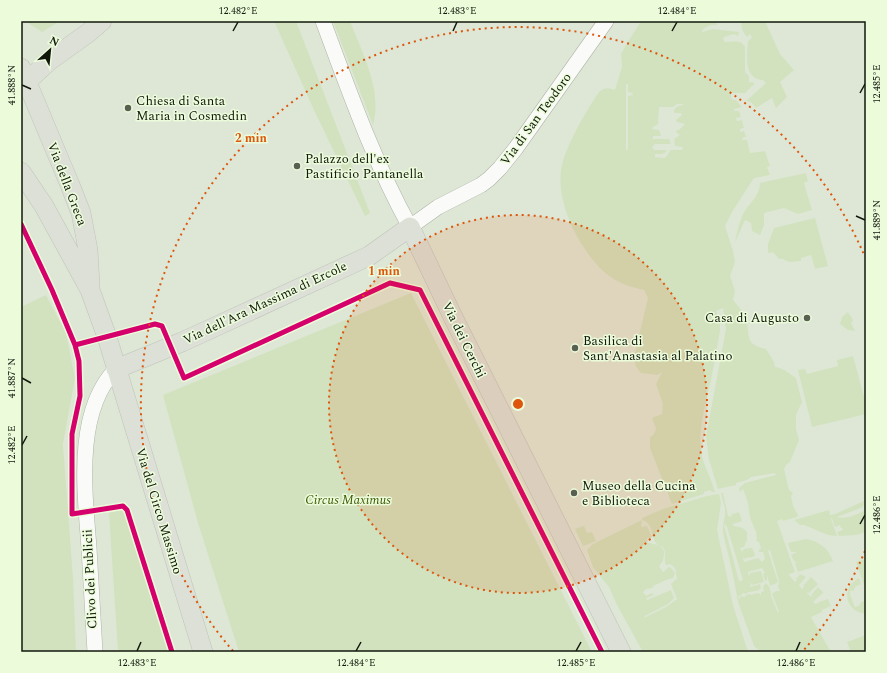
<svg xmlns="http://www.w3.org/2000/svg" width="887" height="673" font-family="Spectral,serif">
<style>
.green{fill:#d2e2bf;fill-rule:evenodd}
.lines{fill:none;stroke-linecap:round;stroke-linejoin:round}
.minor-casing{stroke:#aeb4a6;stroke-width:16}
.major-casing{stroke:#bfc3bb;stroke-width:20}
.minor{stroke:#fafbf9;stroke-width:15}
.major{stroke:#dce0d6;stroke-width:19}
.cycleway-casing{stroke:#ecfcdb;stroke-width:8}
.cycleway{stroke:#d6006c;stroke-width:5}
.ticks{fill:none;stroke:#12170c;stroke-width:1.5}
.ring{fill:none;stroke:#dd560c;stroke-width:2;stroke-dasharray:2 4}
.poi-dot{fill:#596052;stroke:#ecfcdb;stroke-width:1.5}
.labels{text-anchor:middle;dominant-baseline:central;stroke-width:3;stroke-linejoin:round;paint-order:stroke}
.poi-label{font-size:13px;fill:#12170c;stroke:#ecfcdb;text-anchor:start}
.street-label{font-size:13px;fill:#12170c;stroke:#ecfcdb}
.park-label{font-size:13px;font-style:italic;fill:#3e5904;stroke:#ecfcdb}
.centre{fill:#dd560c;stroke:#ecfcdb;stroke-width:2}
.ring-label{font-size:12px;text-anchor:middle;font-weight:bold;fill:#dd560c;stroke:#ecfcdb;stroke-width:3;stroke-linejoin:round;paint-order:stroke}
.neatline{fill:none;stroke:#12170c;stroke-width:1.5}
.ticks-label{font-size:10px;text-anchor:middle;fill:#12170c}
</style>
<rect width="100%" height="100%" fill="#dee7d5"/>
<path class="green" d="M25,21H60L42,32Z
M274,21H296L370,213L365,216L313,108Z
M333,21H350C362,52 383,91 373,125Z
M641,21H716L717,25H711L703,29L702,32L713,29L739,32L738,36L734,34L724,37L723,39L725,42C733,42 741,39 745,47V72L749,76V82L755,83L745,93H731V98L733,100H736L742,107L734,109V111H739L741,117L736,118L737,121L742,120L744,128L740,129V132L744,131L746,137L742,138L743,140H747L750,153L765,151L770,166L767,167L770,175L754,178L732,212L725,226L733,251L735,262L730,276L735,291L733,300C738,306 743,311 746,319C751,336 743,344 766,349L774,362L775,367L780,368L786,371L796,378L802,402L796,415V429L799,440L790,462L786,465L784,469L789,490L793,493L791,496L793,506L798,515L797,517L783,521L782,519L777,521L795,572L789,574V575L795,582L797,580L796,578H797L800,574L806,577L799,585L802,589L804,587L803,586L811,577L818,584L809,593L808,592L807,593L811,597L812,596L811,595L818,587L823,592V593L813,602L816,604L819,602L828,599L831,606L822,610V612L811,617L831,652H761L754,646L738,602L733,575L723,533V526L725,515V508L721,493H723L728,516L731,517L732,514L739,512L742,521L733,524V526C739,527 742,526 747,532V540L744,547L740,548L742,552L744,549L751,548L753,549L755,556L749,558L748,557L745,559L743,557L744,562L758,558L762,562L765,559L763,552H759V550L761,548L759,542L756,541L757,539L756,532L750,518L748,503L743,489L740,492L739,488L745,483L776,475L775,473L751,477L747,480L736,483V485L718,489L709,460L706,436L726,329L723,308L716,311L720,322V331C717,348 714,364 711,380C706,403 698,428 701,451C703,465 711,477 715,492H712L710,490L704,492V494L672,504L650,448V437L653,435L656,429L652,418L662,414L663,404L656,384L662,372L657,375L641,373L636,367L634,357L648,298L644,290C629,287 615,282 603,271C578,247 554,200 562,165C567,144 587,109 599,92C605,87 608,88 615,90L622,67L621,54L626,45ZM626,84H628V92L632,93L633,95L628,96V150H626ZM677,104H683V105L678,106L674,110V113H681L682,115L676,120L677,122L685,124L679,130H677L676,132L680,135L674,139L675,146L683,147L682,150H670L669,153L665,158L655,157V154H662L666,152V150H654L652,147L655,144H671L669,139H653V136H661L659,130L652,129L653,127L658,124L659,107H673ZM725,524L727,527L743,580L739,581L724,525ZM770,550L779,581L778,587L780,591H776L772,594L779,612L778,613L771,596L770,588L766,583L764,585L763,588L769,605L764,591L761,592V595H760L759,593L750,595V594L746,595L745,597L740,596V598L739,599L738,596L742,595V593L746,594C749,590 757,593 761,588L760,584L750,587V586L751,585L750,582L752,585L764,582L761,571L750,573V575L749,576L748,572L762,568L765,573L763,574L765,581L767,580V575L770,586L777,583L778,581C774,572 772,561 768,551Z
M742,21H765L780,54L794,70L780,82L787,97L776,108L772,98L756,108L751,102L746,101L766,83L763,80C743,79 747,55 748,41L752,38L750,34L747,37C743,32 740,27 742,21Z
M806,173L808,181L804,183L812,210L798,214L784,208L764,213V225L760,235L752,231L751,223L745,220L735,242C737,232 739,223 743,214C749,203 760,196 760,183Z
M815,218L828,266L815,269L811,255L801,258V261L789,262L783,259H779L773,252L768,253V244L774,228Z
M411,293L592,652H239L198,523L163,395Z
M46,295L66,333L75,378L63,444L73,578L76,652H21V307Z
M848,312L853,320L851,323L855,331L848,330L840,324L842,317Z
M853,356L866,404V414L812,427L798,370L805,369L807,374L838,366L837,360Z
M719,494L721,503L717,530L733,605L748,652H643L617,605L609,587L593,567L587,550L593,544L642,520V518L663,509L707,496ZM642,520C655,524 650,537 657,544C659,546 663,546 664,549C667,555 663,559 666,565L670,564L675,568L677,579L675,580L671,584L677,599L666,607L644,618L645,616L668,604L674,598L671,590L647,600L646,598L654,595L652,593L646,596L643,592L646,589L653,588V586L666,580L673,578L675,573L671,568L669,567L663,572L659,566L663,561C663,558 665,554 664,551C662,544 651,544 647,542L646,539L652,537L647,526L641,527Z
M864,501L863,507L837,517C845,520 858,514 866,510V532L856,535L839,536L837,532L843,530L842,528H841L840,525L835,527L832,518L831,519L837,536L828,535L804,525H800L794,520L829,510L830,515L835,514Z
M120,510L124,511L128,519L170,652H118L109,513Z
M584,526L587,533L592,532L596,541L583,546L575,529Z
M806,539C819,541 829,549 833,561L798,572L795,563L797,562L794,561L791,555L797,552H791L788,543Z
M866,559V591L856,562Z
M859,578L861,584L855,587L853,592L852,590L850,591V595L855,607L859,606L861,602L866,601V614C845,612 840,588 859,578Z
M866,635V652H851L847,642Z"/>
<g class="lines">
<g class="minor-casing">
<path id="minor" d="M323,21C349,91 374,162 410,227L438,207L481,185L489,179L500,168L516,148L606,21
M95,652C93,617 91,583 89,548C85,493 74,412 116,369"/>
</g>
<g class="major-casing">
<path id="major" d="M21,68L70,185L81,213L88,250L90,285
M21,87L49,61L88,33L102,21
M21,172L44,206L90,290L107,337L203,652
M116,369L182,342L369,256L410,227L453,317L621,652"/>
</g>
<use href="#minor" class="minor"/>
<use href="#major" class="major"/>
<g class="cycleway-casing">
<path id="cycleway" d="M21,224L52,290L75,345L79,361L80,396L72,434V514L123,506L127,510L172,652
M75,345L155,324L162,326L184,378L390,283L420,290L602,652"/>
</g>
<use href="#cycleway" class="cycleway"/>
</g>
<path class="ticks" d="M233,31L238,22M453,31L457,22M672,31L677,22M22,85L31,89M860,93L865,84M856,216L865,220M22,378L31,383M22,445L27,436M860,524L865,515M137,651L141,642M356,651L361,642M576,651L581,642M796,651L800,642"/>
<circle cx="518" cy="404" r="189" fill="#dd560c" fill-opacity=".12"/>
<g class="ring">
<circle cx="518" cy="404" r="189"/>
<path d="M865 551A377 377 0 0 1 803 651M233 651A377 377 0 1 1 865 257"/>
</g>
<g class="poi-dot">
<circle cx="128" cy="108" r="4"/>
<circle cx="297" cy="166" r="4"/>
<circle cx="807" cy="318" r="4"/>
<circle cx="575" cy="348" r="4"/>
<circle cx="574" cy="493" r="4"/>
</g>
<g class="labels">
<g class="poi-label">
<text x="136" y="101">Chiesa di Santa<tspan x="136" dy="15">Maria in Cosmedin</tspan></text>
<text x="305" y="159">Palazzo dell'ex<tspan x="305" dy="15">Pastificio Pantanella</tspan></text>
<text x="799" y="318" text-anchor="end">Casa di Augusto</text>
<text x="583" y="341">Basilica di<tspan x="583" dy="15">Sant'Anastasia al Palatino</tspan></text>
<text x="582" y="486">Museo della Cucina<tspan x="582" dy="15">e Biblioteca</tspan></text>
</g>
<g class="street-label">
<text transform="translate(536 119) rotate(-54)">Via di San Teodoro</text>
<text transform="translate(67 184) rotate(69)">Via della Greca</text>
<text transform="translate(265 303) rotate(-25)">Via dell'Ara Massima di Ercole</text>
<text transform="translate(464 340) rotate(64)">Via dei Cerchi</text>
<text transform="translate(159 511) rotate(73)">Via del Circo Massimo</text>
<text transform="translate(90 579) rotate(-93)">Clivo dei Publicii</text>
</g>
<g class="park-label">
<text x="348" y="500">Circus Maximus</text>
</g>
</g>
<circle cx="518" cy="404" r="6" class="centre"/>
<g class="ring-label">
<text x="251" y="142">2 min</text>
<text x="384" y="275">1 min</text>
</g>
<rect width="887" height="673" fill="none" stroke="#ecfcdb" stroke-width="44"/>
<g transform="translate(50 50) rotate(27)" stroke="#ecfcdb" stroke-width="3" paint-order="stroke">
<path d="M0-3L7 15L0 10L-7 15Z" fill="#12170c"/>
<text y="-6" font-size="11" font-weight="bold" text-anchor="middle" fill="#12170c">N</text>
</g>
<rect x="22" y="22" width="843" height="629" class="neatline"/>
<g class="ticks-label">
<text x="238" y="14">12.482°E</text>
<text x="457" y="14">12.483°E</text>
<text x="677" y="14">12.484°E</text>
<text transform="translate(876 84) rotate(-90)" y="4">12.485°E</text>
<text transform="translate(11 85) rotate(-90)" y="4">41.888°N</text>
<text transform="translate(876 220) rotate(-90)" y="4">41.889°N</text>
<text transform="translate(11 378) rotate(-90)" y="4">41.887°N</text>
<text transform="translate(11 445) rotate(-90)" y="4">12.482°E</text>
<text transform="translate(876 515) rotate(-90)" y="4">12.486°E</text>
<text x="137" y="666">12.483°E</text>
<text x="356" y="666">12.484°E</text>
<text x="576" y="666">12.485°E</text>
<text x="796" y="666">12.486°E</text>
</g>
</svg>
